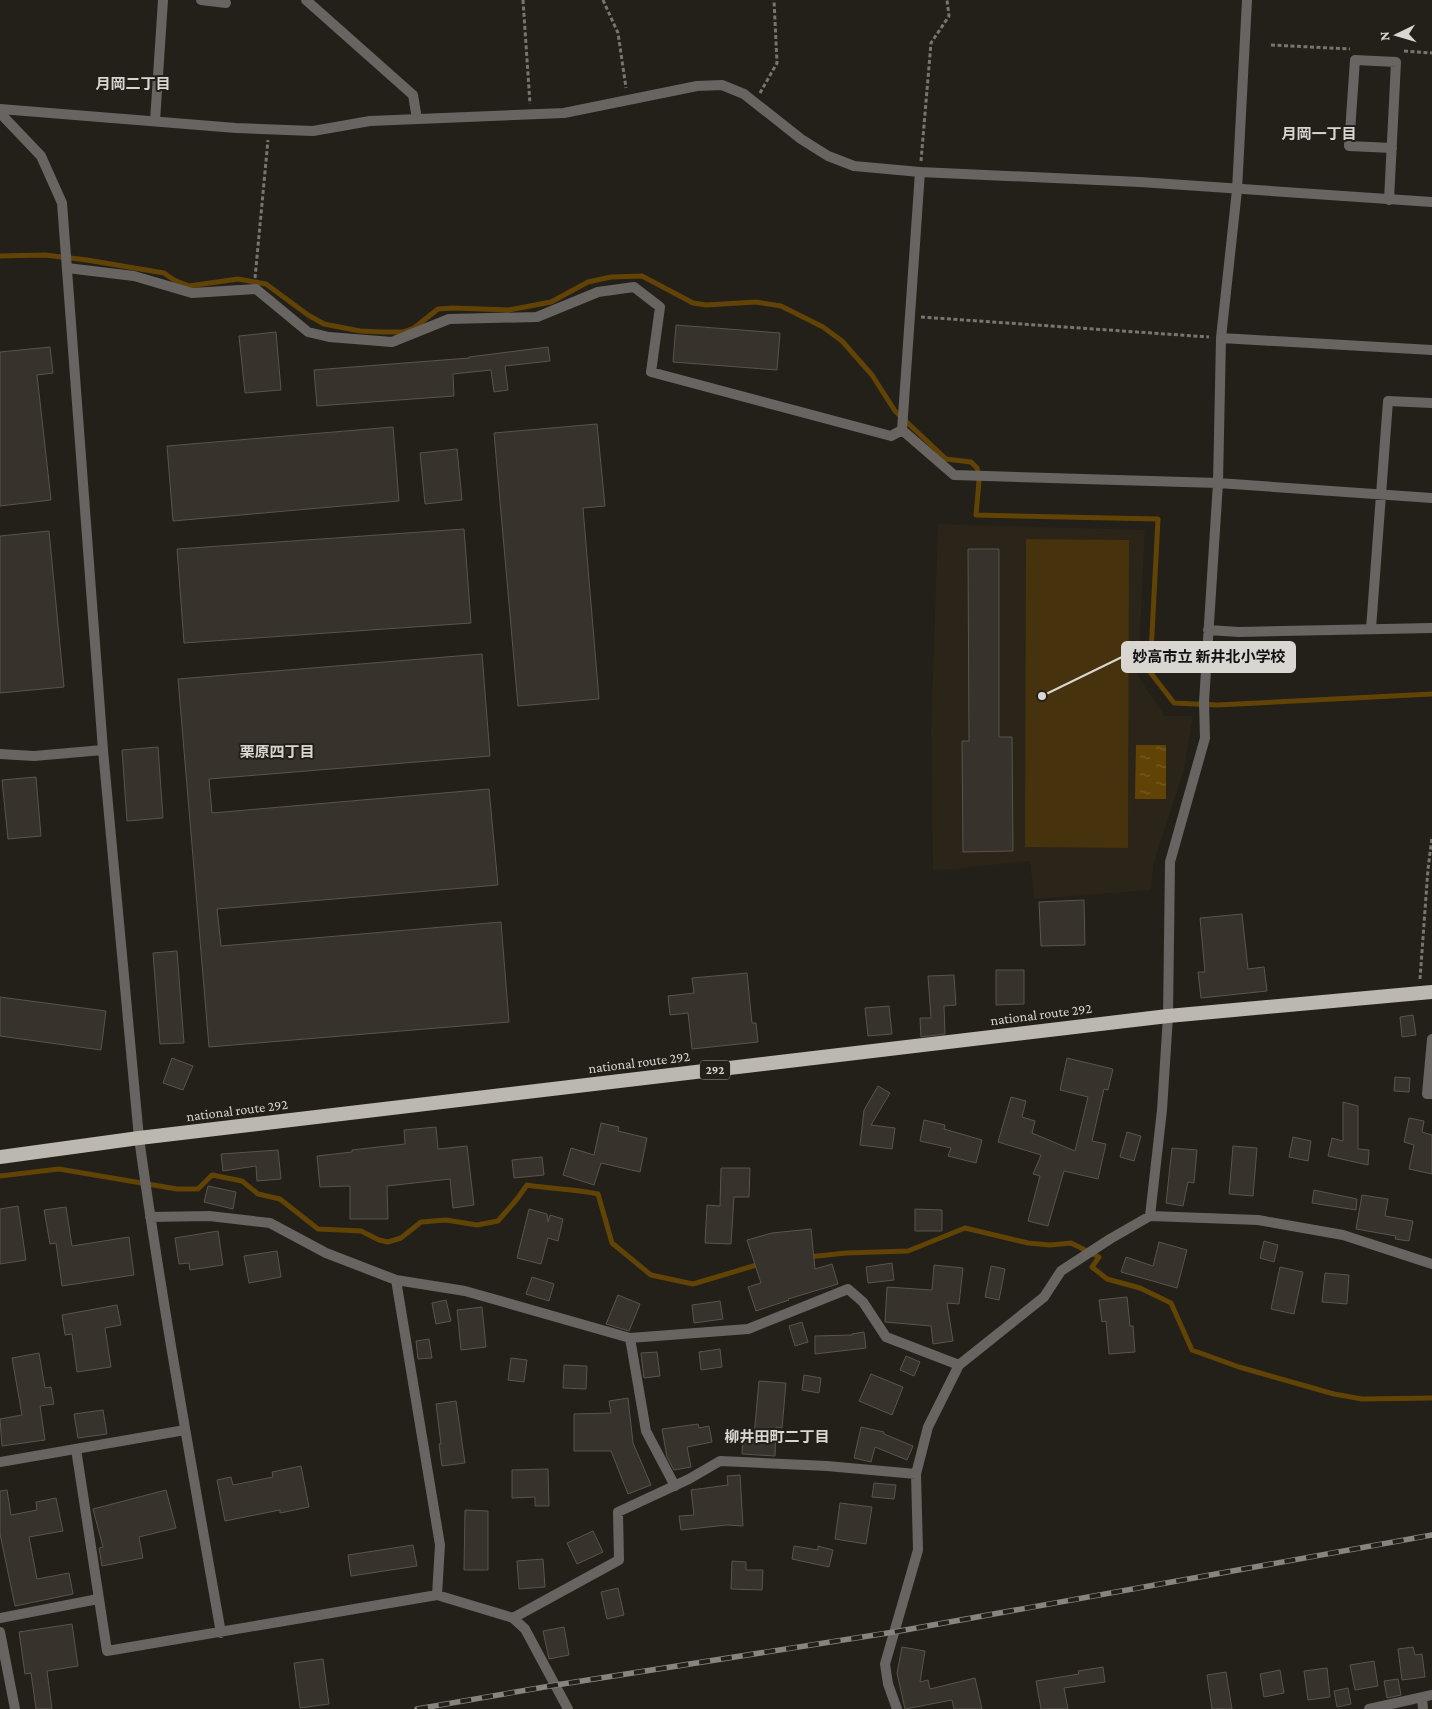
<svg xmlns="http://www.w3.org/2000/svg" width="1432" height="1709" font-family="'Crimson Pro','Noto Sans JP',serif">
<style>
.built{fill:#2b2418}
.garden{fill:#46320d}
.water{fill:url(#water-ripples)}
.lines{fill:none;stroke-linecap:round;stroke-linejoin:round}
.stream{stroke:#614305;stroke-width:5}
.building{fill:#37322b;stroke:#59544c}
.path{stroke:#787570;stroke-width:3;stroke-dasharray:4 2.5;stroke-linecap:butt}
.minor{stroke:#676461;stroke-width:10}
.tertiary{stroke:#676461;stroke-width:10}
.trunk{stroke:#bcb8af;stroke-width:14}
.rail-casing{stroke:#88847f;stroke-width:5.5}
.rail{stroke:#231f19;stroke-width:4;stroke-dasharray:11;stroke-linecap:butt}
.labels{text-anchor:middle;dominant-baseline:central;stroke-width:4;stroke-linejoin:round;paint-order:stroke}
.shield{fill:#231f19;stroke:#a29f9a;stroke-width:1}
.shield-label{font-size:12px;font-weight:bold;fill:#d9d6d2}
.street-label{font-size:14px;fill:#d9d6d2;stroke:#231f19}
.neighbourhood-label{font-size:15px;font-weight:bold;fill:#d9d6d2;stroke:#231f19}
.leader{fill:none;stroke:#d9d6d2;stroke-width:2}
.callout-dot{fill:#d9d6d2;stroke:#231f19;stroke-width:2}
.callout{fill:#d9d6d2;stroke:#d9d6d2;stroke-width:2}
.callout-label{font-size:15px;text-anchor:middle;font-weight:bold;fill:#111}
</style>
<defs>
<pattern id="water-ripples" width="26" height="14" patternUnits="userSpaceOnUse" patternTransform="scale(1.25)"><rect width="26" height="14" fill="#614305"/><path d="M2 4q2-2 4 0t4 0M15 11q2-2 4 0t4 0" fill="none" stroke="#775d29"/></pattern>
</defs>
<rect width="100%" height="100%" fill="#231f19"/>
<path class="built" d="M938,524L1145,530L1138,676L1165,716H1193L1184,770L1154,862L1151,890L1034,899L1030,861L933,871L931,730Z"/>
<path class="garden" d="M1026,539L1129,540L1128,848L1025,847Z"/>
<path class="water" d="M1136,745H1166V799H1135Z"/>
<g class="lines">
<path class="stream" d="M0,256L45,255L87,260L164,273L174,280L189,286L238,279L266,284L308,315L324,324L360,331L383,332H403L414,328L438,309L453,308L509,310L551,302L588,282L611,277L642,276L693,303L706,305L756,302L781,306L823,327L842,341L872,375L895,411L946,459L971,462L977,468L979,481L976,515L1158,519L1150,672L1174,703L1217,705L1432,694
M0,1176L59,1169L177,1189H198L212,1175L242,1181L258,1194L280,1199L318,1229L361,1231L379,1240L388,1242L401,1238L421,1222L446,1220L477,1225L498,1221L517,1199L527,1185C551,1189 575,1189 598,1194L612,1243L651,1275L693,1284L760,1264
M808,1257L846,1253L908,1251L965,1228L1028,1243L1050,1245L1071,1243L1099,1257L1092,1267L1107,1279L1140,1288L1171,1303L1192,1350L1239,1367L1334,1394L1362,1399L1432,1398"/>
</g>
<path class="building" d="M676,325L780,333L777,370L673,362Z
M276,332L281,390L245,393L239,336Z
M50,347L53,373L37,375L51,500L0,506V352Z
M548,347L550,361L505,366L508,390L494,392L491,370L453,374L454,396L317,406L314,370L469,358V357Z
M597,424L605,506L583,508L599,699L518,706L494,433Z
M393,427L399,501L173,521L167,446Z
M457,449L462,500L425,504L420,453Z
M464,529L471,623L184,643L177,549Z
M49,531L64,687L0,693V536Z
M968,549H999V737H1012L1013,851L963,852L962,741H969Z
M482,654L490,756L209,779L212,813L489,789L498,885L217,909L221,946L501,922L509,1022L209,1047L178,679Z
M158,747L163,818L127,821L122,750Z
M36,777L41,836L8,839L2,780Z
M1084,900L1085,945L1041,946L1039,902Z
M1242,914L1248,969L1264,967L1267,991L1201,998L1198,972H1205L1200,918Z
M177,951L184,1043L160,1044L153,953Z
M996,970H1024V1004L996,1005Z
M747,973L752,1023H756L758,1042L692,1049L688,1013L670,1015L668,996L694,993L692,978Z
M954,975L956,1005L944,1006L945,1034L921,1037L920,1018H931L928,976Z
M0,997L106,1011L101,1050L0,1036Z
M889,1006L892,1034L868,1036L865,1008Z
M1413,1015L1416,1035L1402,1037L1400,1017Z
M172,1058L193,1066L183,1090L163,1083Z
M1067,1058L1113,1069L1108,1090L1104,1089L1092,1141L1106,1144L1098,1179L1064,1171L1048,1226L1028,1221L1040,1176L1033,1174L1041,1155L998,1142L1011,1097L1026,1101L1022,1117L1035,1121L1032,1133L1075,1151L1088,1097L1060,1090Z
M1395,1077L1410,1078L1409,1092L1394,1091Z
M878,1086L890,1093L871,1125L895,1128L892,1149L860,1145L864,1110Z
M1343,1102L1358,1106V1149L1369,1150L1368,1165L1328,1156L1332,1138L1343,1141Z
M1409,1118L1424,1121L1422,1132L1432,1135V1174L1409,1169L1414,1145L1404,1142Z
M924,1120L945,1125L944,1129L982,1140L976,1163L948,1156L951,1148L920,1141Z
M601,1123L619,1127L618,1131L647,1138L640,1172L601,1163L594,1185L563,1175L571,1148L594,1155Z
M436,1127L438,1149L467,1146L474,1205L453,1208L450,1179L387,1186L388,1219H350V1186L320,1187L317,1156L352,1152V1150L405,1144L404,1130Z
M1127,1132L1141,1136L1134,1161L1120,1157Z
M1293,1137L1311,1141L1308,1161L1289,1157Z
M1233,1146L1257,1148L1253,1196L1229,1194Z
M1172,1148L1197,1150L1194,1183L1188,1182L1183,1206L1166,1203Z
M278,1150L281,1179L257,1181L256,1166L223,1171L221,1154Z
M542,1157L544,1175L514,1178L512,1160Z
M721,1168H750L749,1197H734L731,1244L705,1243L707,1205L720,1206Z
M208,1186L236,1192L233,1209L204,1202Z
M1314,1190L1357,1199L1356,1210L1312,1203Z
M1362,1195L1388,1199L1385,1216L1413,1221L1409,1241L1395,1239L1396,1236L1356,1229Z
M18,1206L26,1260L0,1264V1209Z
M66,1207L72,1246L129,1237L134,1275L62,1286L56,1243L50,1244L44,1210Z
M529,1209L547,1214L548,1222L550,1215L563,1219L558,1241L548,1238L541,1264L517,1258Z
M915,1209L942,1210V1231H915Z
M811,1229L815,1269L832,1264L838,1284L788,1299L789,1300L756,1311L748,1287L761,1283L747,1240L772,1233Z
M218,1231L223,1265L190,1270L189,1263L179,1264L175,1238Z
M1264,1241L1278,1245L1274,1262L1260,1258Z
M1159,1242L1187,1250L1177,1288L1121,1272L1126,1257L1153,1266Z
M277,1251L281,1277L249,1283L244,1256Z
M892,1263L894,1280L868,1283L866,1267Z
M934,1265L963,1268L959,1304L947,1303L953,1341L933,1344L931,1326L885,1322L887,1287L932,1290Z
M991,1266L1005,1269L999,1300L985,1297Z
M1280,1267L1303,1272L1294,1314L1271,1309Z
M1325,1273L1349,1275L1347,1304L1322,1302Z
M532,1277L554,1284L549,1301L526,1294Z
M618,1295L640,1304L629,1331L606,1324Z
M1127,1297L1130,1326H1133L1135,1352L1109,1354L1106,1321L1102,1322L1099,1300Z
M446,1300L451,1321L436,1324L432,1303Z
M720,1301L723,1319L694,1323L692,1305Z
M117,1305L121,1325L105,1328L111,1367L77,1372L72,1334L65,1335L62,1315Z
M482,1307L486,1347L461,1350L457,1310Z
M802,1322L808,1342L795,1346L789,1326Z
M864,1332L866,1348L815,1354V1336L852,1335V1334Z
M429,1339L432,1358L418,1359L416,1341Z
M720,1349L722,1367L701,1370L699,1352Z
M657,1352L660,1376L644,1378L641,1353Z
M39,1353L45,1388L51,1387L54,1404L40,1406L45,1440L2,1446L0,1419L22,1415L12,1358Z
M906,1356L920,1362L914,1376L900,1370Z
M511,1358L527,1360L524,1382L508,1380Z
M564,1365L587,1366L586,1389L563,1388Z
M871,1374L903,1387L892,1415L859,1401Z
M804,1375L821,1378L819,1393L802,1390Z
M759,1381L786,1383L782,1428L776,1427L775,1456L742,1454L743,1435L754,1436Z
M628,1398L633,1443L651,1485L628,1494L611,1451H574V1414L611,1413L609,1401Z
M456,1401L465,1463L442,1466L439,1444H441L436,1404Z
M103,1410L107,1434L78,1438L74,1414Z
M698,1424L699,1428L709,1426L712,1442L687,1447L691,1467L674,1470L667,1457L662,1429Z
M861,1427L884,1432V1434L913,1446L907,1460L875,1447L871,1462L854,1458Z
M301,1466L309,1507L280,1513V1510L225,1521L217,1480L231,1477L233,1485L273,1477L272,1472Z
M548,1469L549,1506H535V1497L512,1498V1470Z
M740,1475L743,1526L727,1525L681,1530L679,1516L694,1515L691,1490L728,1485L727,1476Z
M874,1483L896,1485L894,1499L872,1497Z
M7,1490L11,1515L37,1510L36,1502L56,1498L63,1531L29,1537L37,1579L69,1573L73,1594L15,1606L0,1534V1491Z
M166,1490L176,1528L139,1537L143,1558L102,1566L99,1548L103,1547L93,1509Z
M840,1503L872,1507L866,1544L835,1539Z
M465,1510L488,1511V1570H464Z
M593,1531L603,1552L577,1564L567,1543Z
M413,1545L417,1566L351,1576L348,1555Z
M794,1546L818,1550V1546L833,1550L829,1567L792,1559Z
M543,1559L545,1587L519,1589L517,1561Z
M732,1561L746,1562V1570H763L762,1590L731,1589Z
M618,1588L624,1615L607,1619L601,1592Z
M72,1624L78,1666L47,1671L52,1709H36L31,1673L25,1674L19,1632Z
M564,1627L569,1655L549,1659L543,1631Z
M902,1647L925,1651L920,1682L928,1680L930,1689L975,1678L982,1709H954L952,1700L905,1709L897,1673Z
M1413,1647L1415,1655L1422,1654L1425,1677L1402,1680L1398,1649Z
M323,1659L329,1704L300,1708L294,1663Z
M1374,1661L1378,1686L1355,1690L1350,1665Z
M1103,1667L1105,1682L1064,1688L1068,1709H1041L1036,1681L1079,1674L1078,1671Z
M1327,1668L1330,1697L1308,1700L1304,1671Z
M1280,1670L1284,1693L1264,1697L1260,1674Z
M1226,1672L1232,1709H1212L1207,1675Z
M1398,1679L1401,1695L1387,1698L1384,1681Z
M1348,1688L1351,1704L1337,1707L1334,1691Z"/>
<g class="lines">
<path class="path" d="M523,0L530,104
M603,0L618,33L626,88
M1271,45L1350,49
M1404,51L1432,53
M760,93L777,63L774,0
M921,161L931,43L949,16L947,0
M255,278L268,140
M921,317L1209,337
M1420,979L1428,869L1432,837"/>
<path class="minor" d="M201,0L226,3
M306,0L413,95L417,119
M155,121L163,0
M920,172L902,430L954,475L1218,483L1432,498
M1389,200L1396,62L1355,60L1349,146L1392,148
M67,268L134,276L192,293L256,289L308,332L329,337L392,342L449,319L537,317L598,292L634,287L660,307L651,372L891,436L902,430
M1221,338L1432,350
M1371,629L1388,401L1432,403
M1208,630L1239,632L1432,628
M0,754L34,756L103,750
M1432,1039L1427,1094H1432
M139,1138C162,1304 192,1468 221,1633
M1150,1216L1162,1110L1168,1016L1170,862L1205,738L1204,702L1218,483L1221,338L1237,190L1247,0
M150,1217L209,1216L270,1223L326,1253L396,1280L465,1291L630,1338L748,1329L848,1289L863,1302L886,1337L959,1365
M396,1280L440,1545L437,1595
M630,1338L646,1431L675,1486
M76,1449L107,1651L437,1595L513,1618L525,1629L568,1709
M0,1618L98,1599
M513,1618L619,1560L618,1512L689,1479L720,1461L827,1466L916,1474
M1422,1698L1423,1709
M897,1709L888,1684L885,1664L918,1550L916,1474L928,1427L959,1365L1044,1297L1061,1271L1110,1239L1150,1216L1258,1220L1343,1235L1432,1264"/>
<path class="tertiary" d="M0,109L236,128L313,131L370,121L564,113L697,86L722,85L744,94L801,139L828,156L854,166L920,172L1140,182L1432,202
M0,113L41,156L62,203L103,750L139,1138
M0,1462L185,1430
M0,1632L15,1709
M1369,1709L1432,1695"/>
<path class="trunk" d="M0,1157L139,1138L1168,1016L1432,992"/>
<g class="rail-casing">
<path id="rail" d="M417,1709L556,1685L894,1632L1432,1535"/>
</g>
<use href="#rail" class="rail"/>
</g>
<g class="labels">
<rect class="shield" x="700" y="1060.5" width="30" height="19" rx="4"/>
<g class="shield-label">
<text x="715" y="1070">292</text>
</g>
<g class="street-label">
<text transform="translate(1041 1014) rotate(-7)">national route 292</text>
<text transform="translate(639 1062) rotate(-7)">national route 292</text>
<text transform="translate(237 1110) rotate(-7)">national route 292</text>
</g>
<g class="neighbourhood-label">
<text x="133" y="84">月岡二丁目</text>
<text x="1319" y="134">月岡一丁目</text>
<text x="277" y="752">栗原四丁目</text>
<text x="777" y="1437">柳井田町二丁目</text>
</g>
</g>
<path class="leader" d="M1042 696L1122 657"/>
<circle class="callout-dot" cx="1042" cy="696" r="5"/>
<rect class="callout" x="1122" y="642" width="173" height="30" rx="5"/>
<g class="callout-label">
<text x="1209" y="662">妙高市立 新井北小学校</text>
</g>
<g transform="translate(1397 35) rotate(265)" stroke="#231f19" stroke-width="4" paint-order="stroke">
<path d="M0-4L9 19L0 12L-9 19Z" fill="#d9d6d2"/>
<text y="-8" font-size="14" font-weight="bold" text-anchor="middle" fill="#d9d6d2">N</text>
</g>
</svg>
